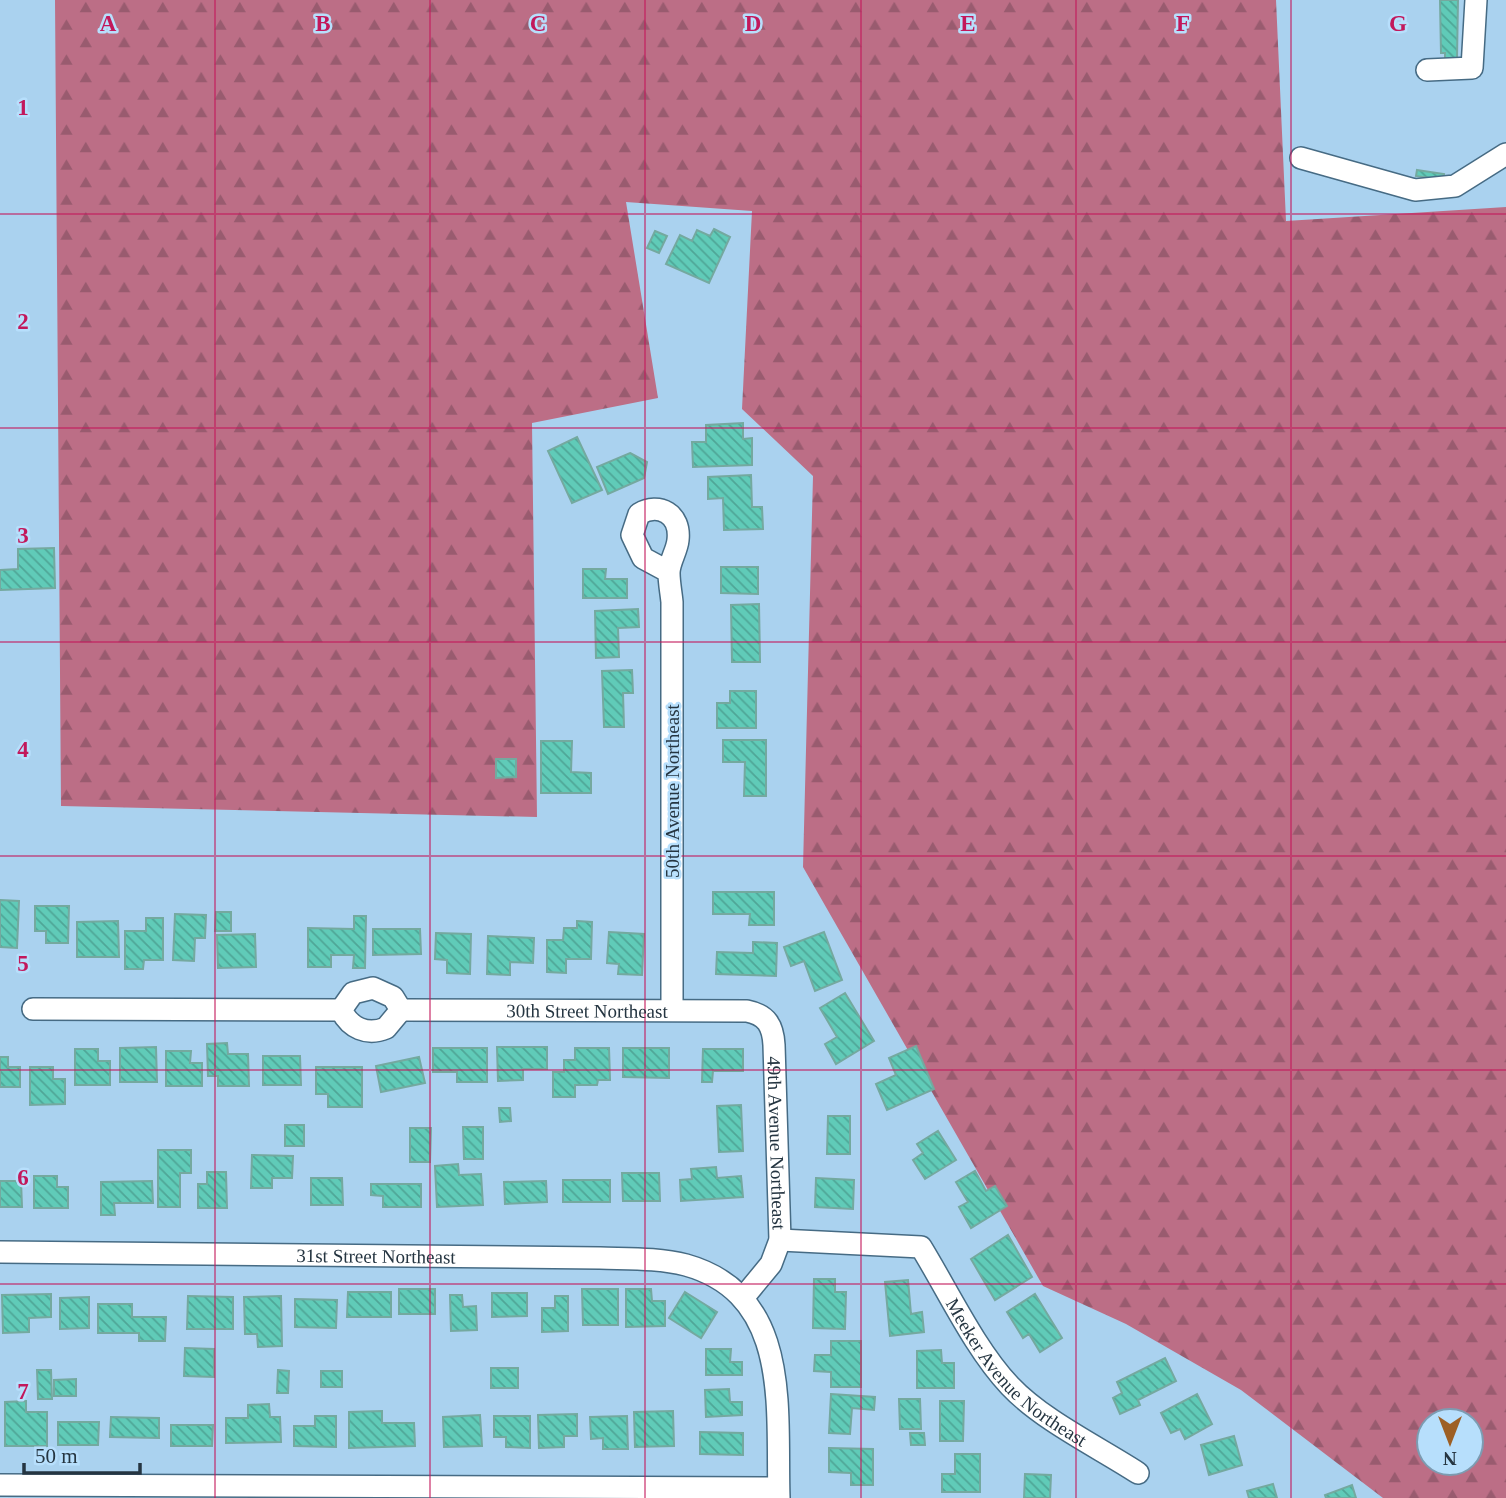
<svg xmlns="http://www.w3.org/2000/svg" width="1506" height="1498" font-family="'Times New Roman',serif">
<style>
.forest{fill:url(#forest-firs);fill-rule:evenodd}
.building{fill:url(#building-back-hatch);stroke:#74a99f;stroke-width:2}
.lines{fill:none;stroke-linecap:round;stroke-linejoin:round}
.minor-casing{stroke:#466b84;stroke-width:24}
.minor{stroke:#fff;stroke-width:21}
.grid{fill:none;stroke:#c2185b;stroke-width:2;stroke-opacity:0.55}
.labels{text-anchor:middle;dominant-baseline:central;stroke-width:5;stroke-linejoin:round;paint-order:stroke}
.street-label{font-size:19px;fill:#253541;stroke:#b7dffc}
.grid-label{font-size:23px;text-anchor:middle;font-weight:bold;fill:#c2185b;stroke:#b7dffc;stroke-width:5;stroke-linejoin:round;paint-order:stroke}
</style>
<defs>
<pattern id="forest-firs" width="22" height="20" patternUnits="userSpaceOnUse" patternTransform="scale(1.75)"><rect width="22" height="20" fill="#bc6e86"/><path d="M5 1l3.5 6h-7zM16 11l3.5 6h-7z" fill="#995b6f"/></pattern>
<pattern id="building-back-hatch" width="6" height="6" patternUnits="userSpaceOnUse" patternTransform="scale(1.75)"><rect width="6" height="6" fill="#60cbb8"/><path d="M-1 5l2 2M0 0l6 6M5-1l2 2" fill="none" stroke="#4fa697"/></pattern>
</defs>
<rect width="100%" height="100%" fill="#aad2ef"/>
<path class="forest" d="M55,0H1276L1286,221L1506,207V1498H1383L1241,1390L1126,1324L1043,1286L803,867L813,476L742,409L752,211L626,202L658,398L532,423L537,817L61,806ZM1429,1421H1471V1463H1429Z"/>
<path class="building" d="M1440,0H1458L1457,59H1445V53H1441Z
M1417,170L1444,174L1443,180L1416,176Z
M714,229L730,237L709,283L666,264L680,235L692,241L697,230L710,236Z
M655,231L667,236L659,253L647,248Z
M743,423V439L752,438V465L693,467L692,442H706V425Z
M577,437L602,490L572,503L548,451Z
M630,453L647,462L644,478L608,494L597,467Z
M751,475L752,507H762L763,529L724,530L723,498L708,499V477Z
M54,548L55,588L0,590V570L18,569V549Z
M721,567H758V594L721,593Z
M583,569H606L605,579H627V598H583Z
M759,604L760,662H732L731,605Z
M638,609L639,627L618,628L619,657L596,658L595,611Z
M632,670L633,693H623L624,727H604L602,671Z
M730,691H756V728H717V703H730Z
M723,740H766V796H744L745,762H723Z
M541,741H572L571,772L591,773V793H541Z
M496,759H516V777L496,778Z
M713,892H774V925H749L750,914H713Z
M0,900L19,901L17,948L0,947Z
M35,906H69L68,943H46V931H35Z
M216,912H231V931H215Z
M175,914L206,915L205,938H195L194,961L173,960Z
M354,916H366L365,968H353L354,955H331V967H308V928L354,929Z
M146,918H163V960H144L143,969H125V931H146Z
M118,921L119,957H77V922Z
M577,921L592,922L591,959H566V973L547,972V940H563L564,928H577Z
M373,929H420L421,954L373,955Z
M609,932L644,934L642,975L618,974L619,964L607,963Z
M824,932L842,980L815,991L804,961L791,966L784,947Z
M436,933L471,934L470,974L447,973V960L435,959Z
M255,934L256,967L218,968L217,935Z
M488,936L534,938L533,963L510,962V975L487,974Z
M753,942L777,943L776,976L716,974L717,952L753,953Z
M845,993L874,1041L836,1064L825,1044L837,1037L820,1008Z
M227,1043L228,1054H248L249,1086H218V1076H208L207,1044Z
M916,1046L934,1089L887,1110L876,1084L896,1075L889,1058Z
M156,1047L157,1082H120V1048Z
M497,1047H547V1069H523V1080L498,1081Z
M433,1048H487V1082H457V1072H433Z
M575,1048H609L610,1080H598L597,1085H575V1097H553V1072H564V1060H575Z
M623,1048H669V1078L623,1077Z
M75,1049H98V1061H110V1085H75Z
M703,1049H743V1071H713L712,1082H702Z
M166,1051H191L190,1063H202V1086H166Z
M263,1056H300L301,1085H263Z
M0,1057H8V1067H20V1087H0Z
M419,1057L425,1083L381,1092L376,1066Z
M30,1067H53V1079H65V1104L30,1105Z
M316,1067H362V1107H328V1094H316Z
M741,1105L743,1151L719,1152L717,1106Z
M499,1108H510L511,1121L500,1122Z
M828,1116H850V1154H827Z
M285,1125H304V1146H285Z
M463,1127H483V1159H464Z
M410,1128H431L430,1162H410Z
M938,1131L956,1160L925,1179L913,1160L923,1153L917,1144Z
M158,1150H191V1173H180V1207H158Z
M252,1155L293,1156L292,1178H272V1188H251Z
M458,1164L459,1175L481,1174L483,1205L437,1207L435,1166Z
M716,1167L717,1178L741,1176L743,1197L681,1201L680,1180L692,1179L691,1169Z
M975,1171L986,1191L995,1186L1007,1206L971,1228L959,1207L968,1202L956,1182Z
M207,1172H226L227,1208H198V1184H207Z
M622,1173H659L660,1201H623Z
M34,1176H57V1187H68V1208H34Z
M311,1178H342L343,1205H311Z
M816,1178L854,1180L853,1209L815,1207Z
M563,1180H610V1202H563Z
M0,1181H21L22,1207H0Z
M152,1181L153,1203H114L115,1215H101V1182Z
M546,1181L547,1202L505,1204L504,1182Z
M371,1184H421V1207H383V1196L371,1195Z
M1008,1235L1032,1277L995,1300L971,1259Z
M814,1279H835V1292H846L845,1329L813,1328Z
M908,1280L911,1314L922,1312L924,1332L890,1336L885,1282Z
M399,1289H435V1314H399Z
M582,1289H618V1325H583Z
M626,1289H651L652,1301H665V1326L626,1327Z
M348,1292H391V1317H347Z
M685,1292L717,1312L701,1338L669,1318Z
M492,1293H527V1316L492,1317Z
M51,1294V1317L29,1318V1332L3,1333L2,1295Z
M1035,1294L1062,1338L1040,1352L1029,1334L1023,1338L1007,1312Z
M450,1295H462L463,1307L476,1306L477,1330L451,1331Z
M188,1296L233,1297V1329H187Z
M281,1296L282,1346L258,1347L257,1334H245L244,1297Z
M555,1296H568V1331L542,1332V1308H555Z
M89,1297V1328L60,1329V1298Z
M295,1299L337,1300L336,1328L295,1327Z
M98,1304H132V1317H166L165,1341H139V1333H98Z
M831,1341H861V1387H831V1372L814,1371L815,1355H831Z
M185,1348L214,1349V1377L184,1376Z
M706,1349H731L730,1362H742V1375H706Z
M941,1350L942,1363H954V1388H917V1351Z
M1165,1358L1176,1381L1138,1400L1140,1405L1120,1414L1113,1398L1122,1393L1117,1382Z
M491,1368H518V1388H491Z
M37,1370H51L52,1399H38Z
M278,1370L289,1371L288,1393H277Z
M321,1371H342V1387H321Z
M76,1379V1396H54V1380Z
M729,1389L730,1402H742V1415L706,1417L705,1390Z
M831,1394L875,1397L874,1410L852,1408L850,1434L829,1433Z
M1197,1394L1212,1424L1185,1439L1180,1429L1171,1433L1161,1413Z
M899,1399H920L921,1429H900Z
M26,1401V1412H47V1446H5V1402Z
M940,1401H964L963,1441H940Z
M269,1404L270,1417H280L281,1442L226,1443V1418H248V1405Z
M382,1411V1423H414L415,1446L349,1448V1412Z
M673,1411L674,1446L635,1447L634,1412Z
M577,1414V1436H564V1447L539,1448L538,1415Z
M480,1415L482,1446L444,1447L443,1417Z
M315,1416H336V1447L294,1446V1426H315Z
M494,1416H530V1448L506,1447V1437H494Z
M627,1416L628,1449H603V1438L591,1439L590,1417Z
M111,1417L159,1418V1438L110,1437Z
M58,1422H99L98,1445H58Z
M171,1425H213L212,1446H171Z
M700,1432L743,1433V1455L700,1454Z
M910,1433H924L925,1445H911Z
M1234,1436L1242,1465L1209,1475L1201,1445Z
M829,1448L873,1449V1485H851V1473L829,1472Z
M955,1454H980V1492H942V1474H955Z
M1025,1474L1051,1475L1050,1498H1024Z
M1273,1484L1277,1498H1249L1247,1491Z
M1352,1485L1356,1498H1326L1325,1495Z"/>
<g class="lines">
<g class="minor-casing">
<g id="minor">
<path d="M1427,70L1472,68L1476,0"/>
<path d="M1301,158L1415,190L1455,186L1506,154"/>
<path d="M669,572L643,558L632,535L639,514C659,502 681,514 678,540C677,551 669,562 669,573C669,582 671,592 672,602V1010"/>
<path d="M373,988L393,997L401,1010L386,1028C367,1036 350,1028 341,1010L353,993Z"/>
<path d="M33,1009L341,1010"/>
<path id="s1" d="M401,1010L747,1011C767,1015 773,1026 774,1045L780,1240L771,1264L743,1298"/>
<path id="s2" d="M780,1240L921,1247C948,1291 975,1349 1010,1386C1042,1420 1098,1447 1138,1473"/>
<path id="s3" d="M0,1252L600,1258C628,1259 659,1258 686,1265C793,1295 776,1411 779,1498"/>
<path d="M0,1485L778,1488"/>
</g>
</g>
<use href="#minor" class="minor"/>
</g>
<path class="grid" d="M215,0V1498M430,0V1498M645,0V1498M861,0V1498M1076,0V1498M1291,0V1498M0,214H1506M0,428H1506M0,642H1506M0,856H1506M0,1070H1506M0,1284H1506"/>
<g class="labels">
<g class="street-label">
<text transform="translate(672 791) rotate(-90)">50th Avenue Northeast</text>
<text stroke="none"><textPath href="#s1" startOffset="186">30th Street Northeast</textPath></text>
<text stroke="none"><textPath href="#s1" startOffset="492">49th Avenue Northeast</textPath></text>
<text stroke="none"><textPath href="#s3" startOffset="376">31st Street Northeast</textPath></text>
<text stroke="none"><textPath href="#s2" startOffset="301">Meeker Avenue Northeast</textPath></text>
</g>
</g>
<g class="grid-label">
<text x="108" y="31">A</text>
<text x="323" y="31">B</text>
<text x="538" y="31">C</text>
<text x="753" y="31">D</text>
<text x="968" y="31">E</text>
<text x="1183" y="31">F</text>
<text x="1398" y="31">G</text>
<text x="23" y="115">1</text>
<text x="23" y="329">2</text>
<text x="23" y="543">3</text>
<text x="23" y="757">4</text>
<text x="23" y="971">5</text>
<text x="23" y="1185">6</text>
<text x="23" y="1399">7</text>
</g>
<g transform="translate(1450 1442) rotate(180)"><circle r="33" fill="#b7dffc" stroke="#7d9bb1" stroke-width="2"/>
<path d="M0-5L12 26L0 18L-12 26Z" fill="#9d5f24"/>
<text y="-10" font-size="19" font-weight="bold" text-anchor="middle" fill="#253541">N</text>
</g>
<path d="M24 1463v10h116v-10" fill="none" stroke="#253541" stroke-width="3.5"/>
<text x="35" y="1463" font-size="21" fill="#253541" stroke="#b7dffc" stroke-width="5" paint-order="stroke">50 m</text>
</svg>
